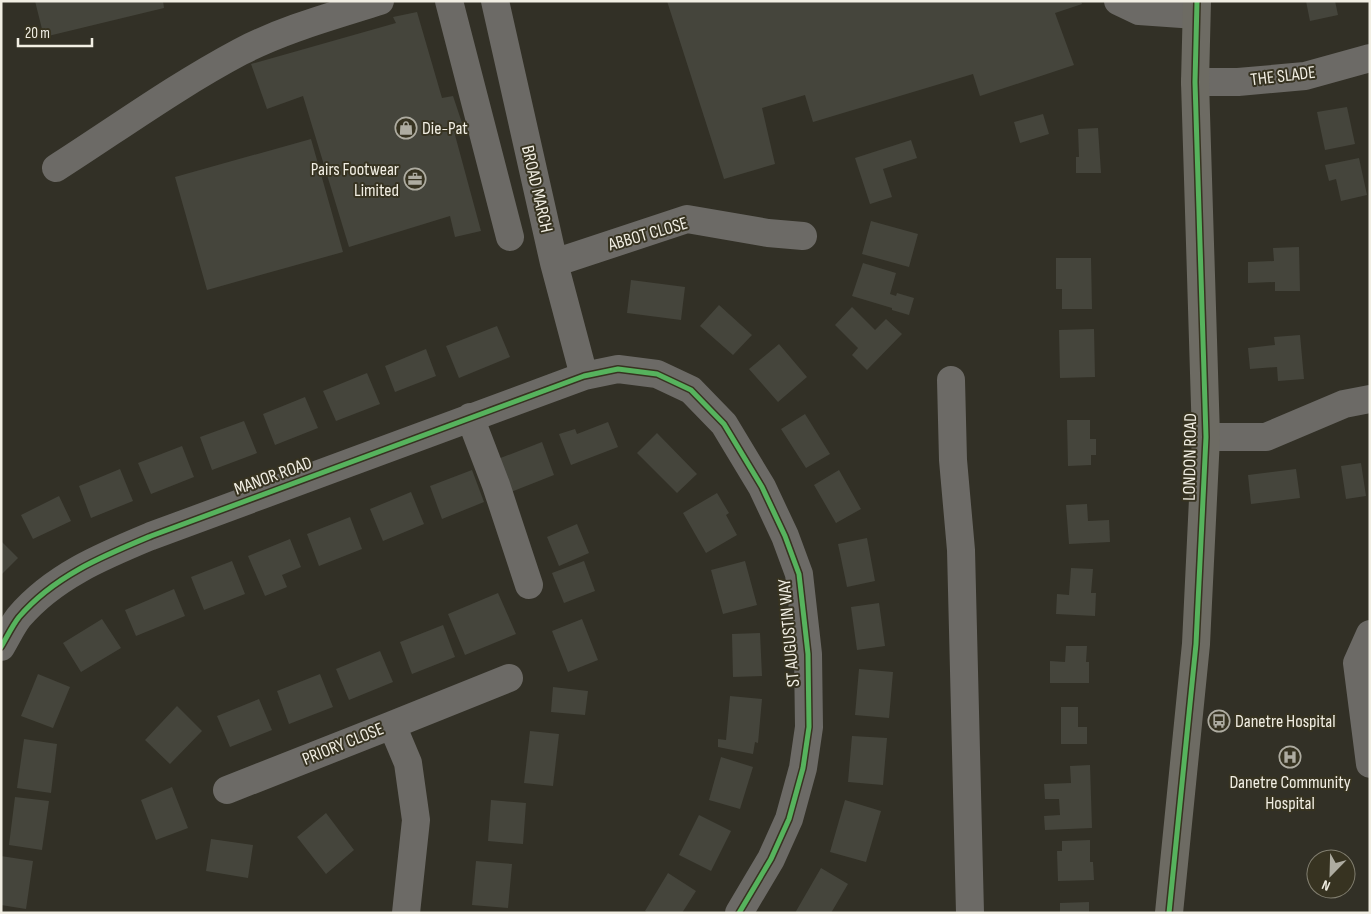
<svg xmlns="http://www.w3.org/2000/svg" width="1371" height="914" font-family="'Sofia Sans Condensed',sans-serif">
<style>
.building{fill:#45453c}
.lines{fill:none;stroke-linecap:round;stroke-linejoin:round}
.minor{stroke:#6c6a66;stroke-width:28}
.major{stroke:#6d6b63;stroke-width:28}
.cycleway-casing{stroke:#373321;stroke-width:8}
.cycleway{stroke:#56b35d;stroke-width:5}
.labels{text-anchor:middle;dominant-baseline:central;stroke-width:4;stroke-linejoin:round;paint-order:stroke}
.street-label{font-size:18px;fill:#f1eee3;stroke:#373321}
.poi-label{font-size:18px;fill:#f1eee3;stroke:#373321;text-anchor:start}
</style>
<rect width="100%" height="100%" fill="#323026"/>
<path class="building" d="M35,1H163L164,8L44,37Z
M667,1H1081L1082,4L1055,13L1074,65L980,96L973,74L813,122L805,95L762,108L775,164L724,179Z
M1306,1H1335L1338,15L1310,21Z
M417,12L442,98L453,96L465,132L455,135L481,231L455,237L450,216L349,247L303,96L267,109L251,64L396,23L393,17Z
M1347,107L1355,144L1325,150L1317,112Z
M1043,114L1049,134L1020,143L1014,122Z
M1098,128L1101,173H1076V157H1079L1078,129Z
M311,139L343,252L207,290L175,177Z
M911,140L917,158L883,169L892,197L870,204L855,158Z
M1359,158L1367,195L1341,201L1336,179L1329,181L1325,165Z
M871,221L918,234L909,267L862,254Z
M1299,247L1300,291H1275V282L1248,283V262L1274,261L1273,248Z
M1056,258H1091L1092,309H1062V289H1056Z
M863,263L896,273L890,294L896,296L897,293L914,298L909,315L892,310V308L852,296Z
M631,280L685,287L681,320L627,313Z
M719,305L752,335L733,355L700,326Z
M852,307L875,330L886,319L902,334L867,370L852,355L858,348L835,325Z
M497,326L510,357L459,378L446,346Z
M1094,329L1095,377L1060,378L1059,330Z
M1300,335L1304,379L1278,381L1277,367L1250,369L1248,348L1275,345L1274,337Z
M779,344L807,377L778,402L749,369Z
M426,349L436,376L395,392L385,366Z
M367,373L380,404L336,421L323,391Z
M305,397L318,428L275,445L263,414Z
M805,414L830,454L806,468L781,429Z
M1067,420H1090V439H1096V455H1091V465L1068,466Z
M244,421L257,453L212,470L200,437Z
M608,422L618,447L571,465L559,434L575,429L577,434Z
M657,433L697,474L677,493L637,453Z
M542,442L554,475L511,492L498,459Z
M182,446L194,477L151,494L138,463Z
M1361,463L1366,496L1346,499L1341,466Z
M120,469L133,501L91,518L79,486Z
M1296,469L1300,498L1251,504L1248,475Z
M472,470L484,502L442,519L430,486Z
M839,470L861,509L836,523L814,485Z
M411,492L424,524L383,541L370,509Z
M717,493L729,513L726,515L737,535L706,553L683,513Z
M59,496L71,521L33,539L21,515Z
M1087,504L1088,521L1109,520L1110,542L1069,544L1066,505Z
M350,517L362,549L319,566L307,534Z
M577,524L589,553L559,566L547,537Z
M867,538L875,581L847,587L838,544Z
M290,539L301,567L282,575L287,587L265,596L248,556Z
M1,541L18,558L1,575Z
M232,561L245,594L204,610L191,577Z
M584,561L595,591L564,603L552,573Z
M745,561L757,605L723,614L711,570Z
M1071,568L1093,569L1091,593H1096L1095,616L1056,614L1057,594L1069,595Z
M174,589L185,616L136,636L125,610Z
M498,593L516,634L465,655L448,614Z
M879,603L885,646L857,650L851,607Z
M102,619L121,648L81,672L63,643Z
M582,619L598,660L568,672L552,631Z
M443,625L455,657L412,674L400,642Z
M760,633L762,676L733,677L732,634Z
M1066,646H1087L1086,662H1089V683H1050V661L1065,662Z
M380,651L393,682L349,700L336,669Z
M859,669L893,672L889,718L855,715Z
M38,674L70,687L53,728L21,716Z
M320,674L333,707L289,724L277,691Z
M553,687L588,691L585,715L551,712Z
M730,696L762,699L758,743L755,742L753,754L718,747V739L726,740Z
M259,699L272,730L230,747L217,716Z
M177,706L202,731L170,764L145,740Z
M1061,707H1078V727H1087V744H1061Z
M530,731L559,734L553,786L524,783Z
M852,736L887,738L883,785L848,782Z
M24,739L57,744L51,793L17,788Z
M721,757L753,767L740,809L709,800Z
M1090,765L1092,828L1045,830L1044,816L1060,815L1059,799H1045L1044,784L1071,783L1070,766Z
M172,787L188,828L156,840L141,800Z
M15,797L49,801L42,850L9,845Z
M491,800L526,803L523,844L488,841Z
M845,800L881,811L866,862L830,852Z
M326,813L354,850L326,874L297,837Z
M699,815L731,831L711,871L679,855Z
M211,839L253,845L248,878L206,871Z
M1090,840V862H1093L1094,880L1058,881L1057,851H1062V841Z
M1,856L33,861L26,909L1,905Z
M476,861L512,864L508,908L472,905Z
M821,868L848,884L831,913H795Z
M668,873L696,891L682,913H648L645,911Z
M1089,902V913H1060V903Z"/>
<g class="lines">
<path class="minor" d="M449,1L510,237
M495,1L554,263L584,376
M1118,1L1139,11L1196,15
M1195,82H1238L1305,76L1370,58
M56,168C117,129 176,86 240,52C284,29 333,16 380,1
M554,263L687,219L768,233L803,236
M951,380L953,460L961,550L970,913
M470,417L496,485L529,585
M1206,437H1266L1344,404L1370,399
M1370,634L1357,663L1370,764
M1,647C7,637 12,626 19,617C54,576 103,556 151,536L584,376L618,369L657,374L691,390L724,424L762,487L785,536L799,574L808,654L809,727L803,768L789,819L771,859L739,913
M392,725L509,678
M227,790L392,725L408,763L416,820L406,913"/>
<path class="major" d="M1169,913L1196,644L1206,437L1195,82L1197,1"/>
<g class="cycleway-casing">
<path id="cycleway" d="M1,647C7,637 12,626 19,617C54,576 103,556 151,536L584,376L618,369L657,374L691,390L724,424L762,487L785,536L799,574L808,654L809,727L803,768L789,819L771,859L739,913
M1169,913L1196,644L1206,437L1195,82L1197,1"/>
</g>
<use href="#cycleway" class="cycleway"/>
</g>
<defs>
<g id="shop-ring" transform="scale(1.125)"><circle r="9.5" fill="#373321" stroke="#aeaca1" stroke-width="1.5"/><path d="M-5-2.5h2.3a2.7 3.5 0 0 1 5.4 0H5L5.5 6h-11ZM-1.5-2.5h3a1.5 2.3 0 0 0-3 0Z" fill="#aeaca1"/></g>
<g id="office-ring" transform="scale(1.125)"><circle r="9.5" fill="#373321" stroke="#aeaca1" stroke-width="1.5"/><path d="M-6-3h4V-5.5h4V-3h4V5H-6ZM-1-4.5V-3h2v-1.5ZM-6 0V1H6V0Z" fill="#aeaca1"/></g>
<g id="bus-ring" transform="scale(1.125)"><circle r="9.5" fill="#373321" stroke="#aeaca1" stroke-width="1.5"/><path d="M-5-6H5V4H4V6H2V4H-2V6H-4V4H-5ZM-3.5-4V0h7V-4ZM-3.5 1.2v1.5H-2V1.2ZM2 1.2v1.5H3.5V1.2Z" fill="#aeaca1"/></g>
<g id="hospital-ring" transform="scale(1.125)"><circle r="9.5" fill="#373321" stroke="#aeaca1" stroke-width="1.5"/><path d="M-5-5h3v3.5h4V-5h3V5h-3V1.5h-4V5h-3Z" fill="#aeaca1"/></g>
</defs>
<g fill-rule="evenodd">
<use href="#shop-ring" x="406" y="128"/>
<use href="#office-ring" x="415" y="179"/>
<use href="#bus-ring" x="1219" y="721"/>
<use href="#hospital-ring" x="1290" y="757"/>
</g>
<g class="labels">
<g class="street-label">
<text transform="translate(1283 76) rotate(-7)">THE SLADE</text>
<text transform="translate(537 189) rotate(77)">BROAD MARCH</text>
<text transform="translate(648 234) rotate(-16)">ABBOT CLOSE</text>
<text transform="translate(1190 457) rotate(-89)">LONDON ROAD</text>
<text transform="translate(273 476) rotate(-20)">MANOR ROAD</text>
<text transform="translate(789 633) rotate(-95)">ST AUGUSTIN WAY</text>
<text transform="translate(343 744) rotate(-22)">PRIORY CLOSE</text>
</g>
<g class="poi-label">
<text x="422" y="128">Die-Pat</text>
<text x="399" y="169" text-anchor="end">Pairs Footwear<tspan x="399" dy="21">Limited</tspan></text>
<text x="1235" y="721">Danetre Hospital</text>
<text x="1290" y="782" text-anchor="middle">Danetre Community<tspan x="1290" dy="21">Hospital</tspan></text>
</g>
</g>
<rect width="1371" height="914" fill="none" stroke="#f1eee3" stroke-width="5"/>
<g transform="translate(1331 874) rotate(203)"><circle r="24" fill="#373321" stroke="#817e6f"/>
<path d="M0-4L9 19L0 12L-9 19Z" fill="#aeaca1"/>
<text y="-8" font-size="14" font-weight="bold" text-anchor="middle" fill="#f1eee3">N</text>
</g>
<path d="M18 38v8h74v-8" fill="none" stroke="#f1eee3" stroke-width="2.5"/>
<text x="25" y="38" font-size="15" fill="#f1eee3" stroke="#373321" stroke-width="4" paint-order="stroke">20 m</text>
</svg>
